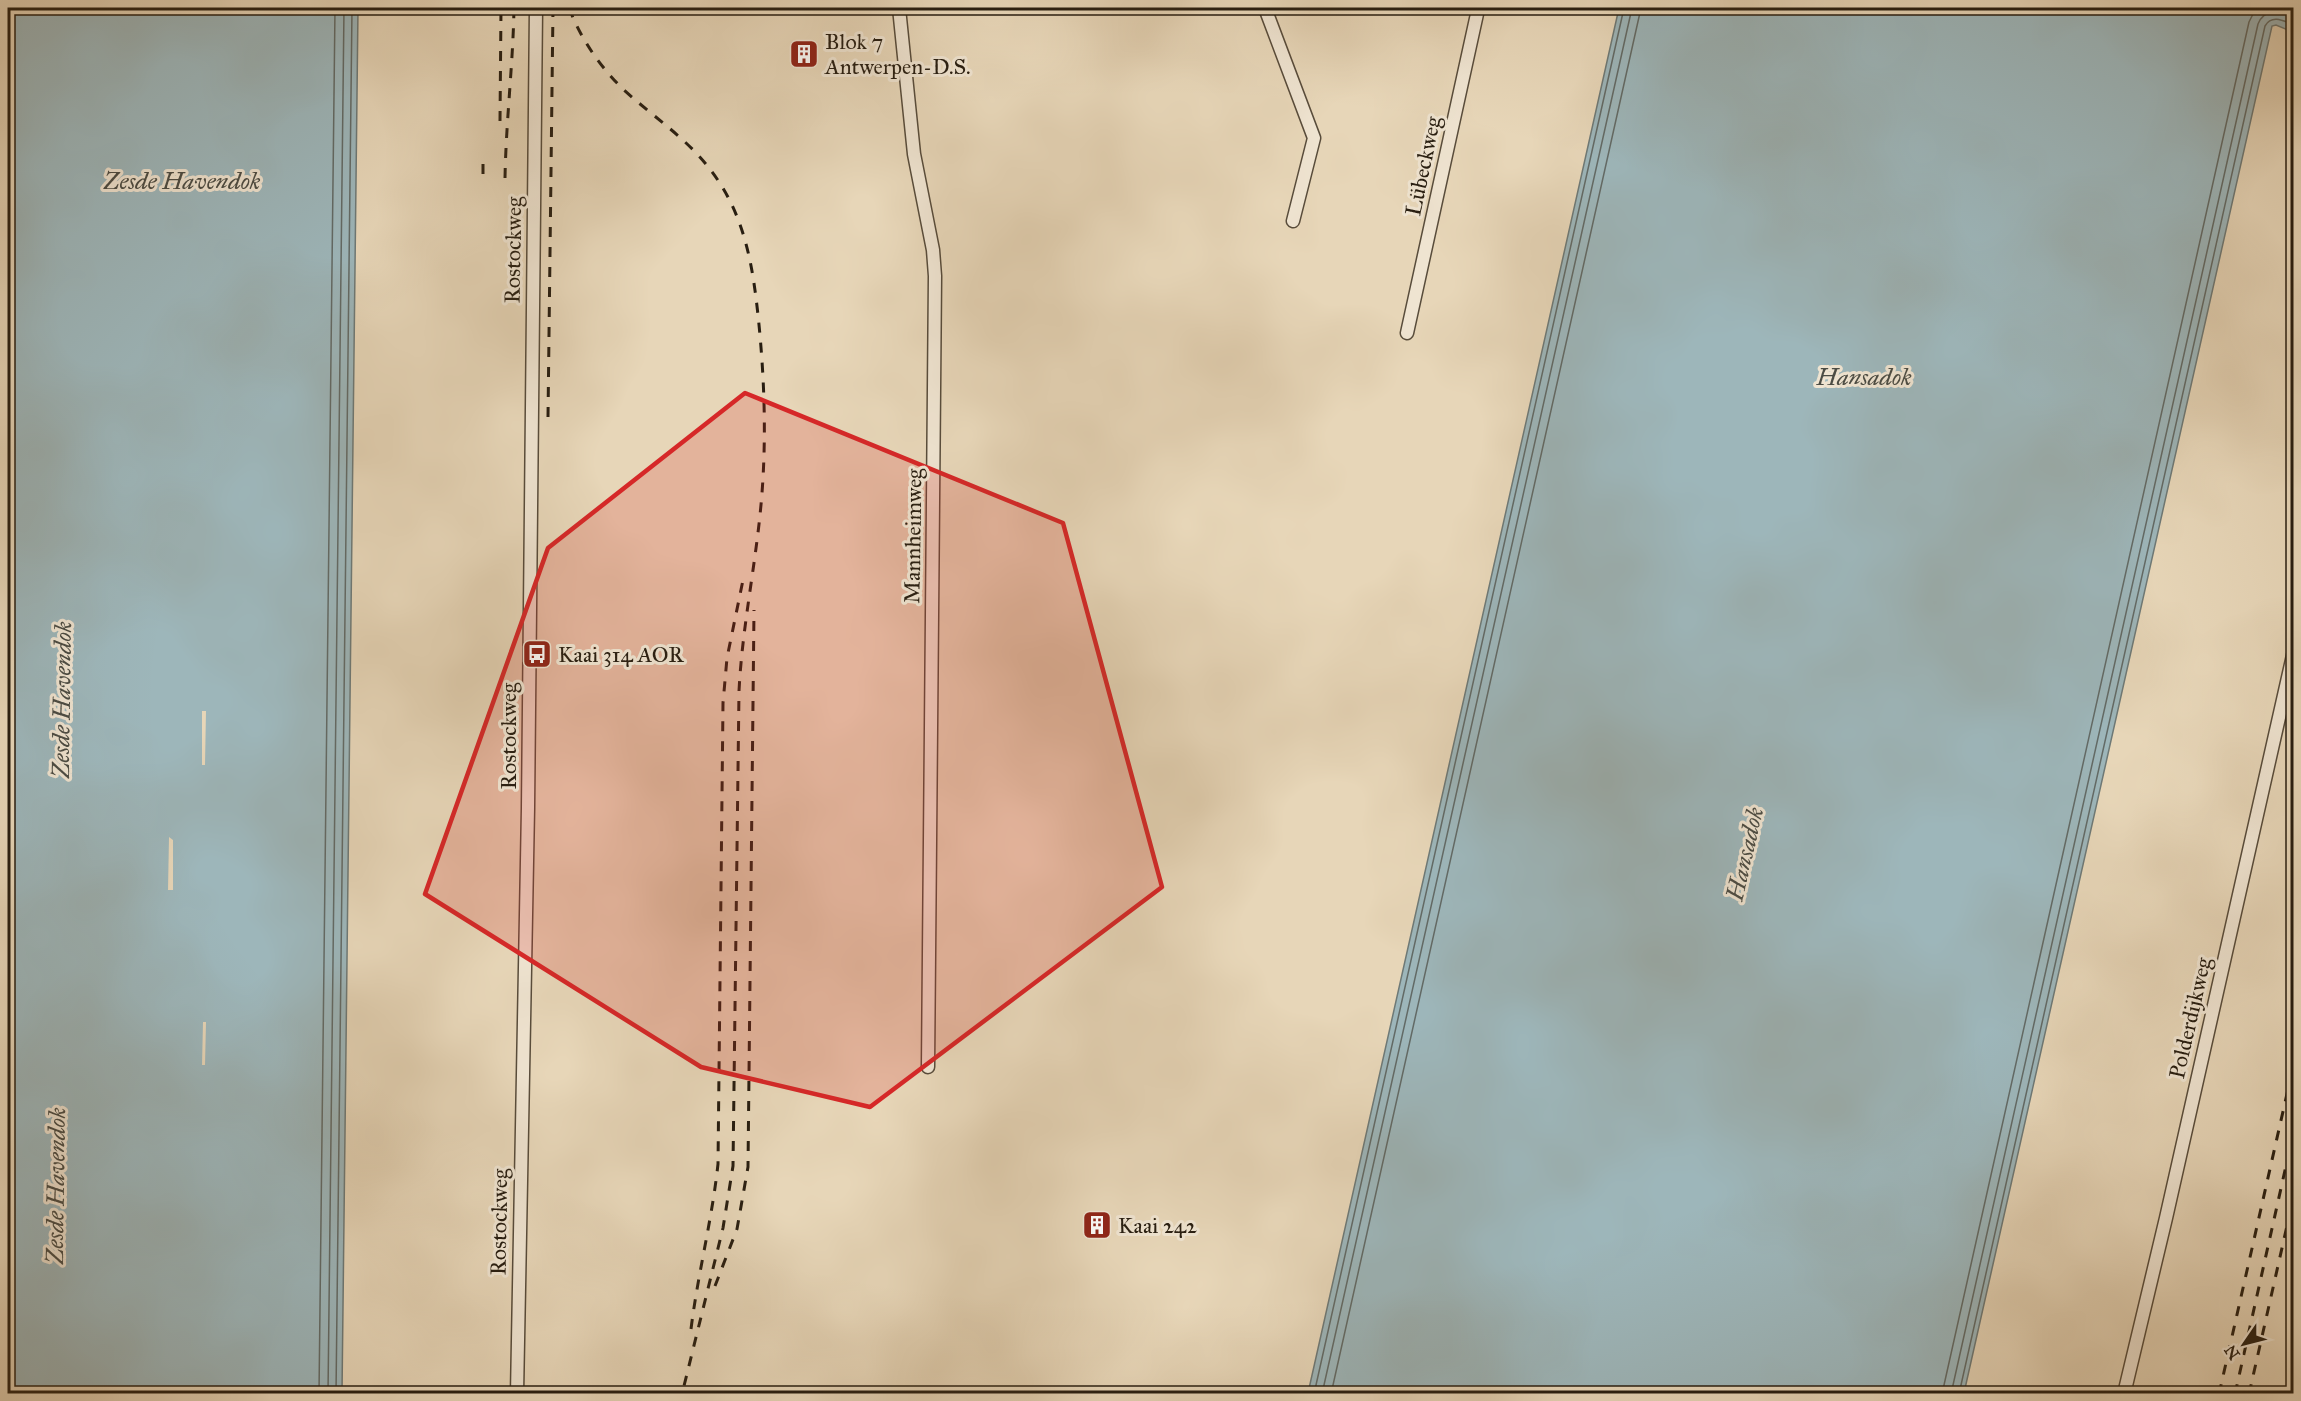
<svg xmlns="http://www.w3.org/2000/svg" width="2301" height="1401" font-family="'IM FELL Great Primer',serif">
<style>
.water{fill:#9db6ba;stroke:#6e7976;stroke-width:1.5}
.pier{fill:#e7d6b8}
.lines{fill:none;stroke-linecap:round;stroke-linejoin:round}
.shore{stroke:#626a66;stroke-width:1.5}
.minor-casing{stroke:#584c3b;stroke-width:15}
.minor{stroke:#efe4d1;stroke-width:12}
.rail{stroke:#281e11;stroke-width:3;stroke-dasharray:10 10;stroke-linecap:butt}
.marked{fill:#d62828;fill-opacity:0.2;stroke:#d62828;stroke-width:4.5;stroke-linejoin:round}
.labels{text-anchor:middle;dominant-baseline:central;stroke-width:6;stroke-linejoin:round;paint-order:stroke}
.poi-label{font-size:22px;fill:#281e11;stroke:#efe4d1;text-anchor:start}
.street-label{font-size:22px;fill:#281e11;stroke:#efe4d1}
.water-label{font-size:24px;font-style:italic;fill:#4b4c44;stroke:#efe4d1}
</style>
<rect width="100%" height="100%" fill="#e7d6b8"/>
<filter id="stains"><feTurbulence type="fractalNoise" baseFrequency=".00333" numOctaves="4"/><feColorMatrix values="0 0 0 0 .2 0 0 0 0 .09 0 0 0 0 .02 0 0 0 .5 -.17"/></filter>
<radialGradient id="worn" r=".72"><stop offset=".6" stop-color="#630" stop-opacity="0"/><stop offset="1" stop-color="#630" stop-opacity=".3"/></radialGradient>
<path class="water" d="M8,8H358L342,1393H8Z
M1619,8H2293V32L2276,25L2272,26L1964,1393H1308Z"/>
<path class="pier" d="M202,711H206L205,765H202Z
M169,837L173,840V890H168Z
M203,1022H206L205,1065H202Z"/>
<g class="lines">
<path class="shore" d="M319,1394L335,8
M328,1394L344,8
M336,1394L352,8
M1314,1394L1624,8
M1322,1394L1632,8
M1331,1394L1641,8
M1942,1394L2249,22L2253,14L2259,8
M1951,1394L2258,24C2265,7 2280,12 2294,17
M1959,1394L2265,26C2272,14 2284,21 2294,25"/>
<g class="minor-casing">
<path id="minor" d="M899,8L914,154L933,250L935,276L928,1067
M1265,8L1314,138L1293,221
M1407,333L1477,14L1476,8
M517,1394L528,808L536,8
M2124,1394L2166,1218L2294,651"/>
</g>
<use href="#minor" class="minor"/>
<path class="rail" d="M569,8C581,39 600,67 624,90C659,122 695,143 721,185C746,225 753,269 758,315C765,381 767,449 760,515C754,573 742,631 739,691L733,1166L723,1228L682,1394
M500,121L501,8
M483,174V155
M505,178C506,121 513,65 514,8
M548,417L553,8
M715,1286L737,1229L748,1167L754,610
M691,1329C698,1273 712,1220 718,1164L723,703L727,658L743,580
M2219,1394L2294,1063
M2235,1394L2294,1130
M2249,1394L2294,1195"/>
</g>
<path class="marked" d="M745,393L1063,523L1162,887L870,1107L701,1067L425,894L548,548Z"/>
<defs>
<g id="building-square" transform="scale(1.5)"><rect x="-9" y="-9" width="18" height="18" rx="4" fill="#8f2418" stroke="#efe4d1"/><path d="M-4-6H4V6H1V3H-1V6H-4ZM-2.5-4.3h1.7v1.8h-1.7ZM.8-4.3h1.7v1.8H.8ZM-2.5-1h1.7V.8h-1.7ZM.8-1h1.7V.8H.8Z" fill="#fff"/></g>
<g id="bus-square" transform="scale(1.5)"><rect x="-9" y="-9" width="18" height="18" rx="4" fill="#8f2418" stroke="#efe4d1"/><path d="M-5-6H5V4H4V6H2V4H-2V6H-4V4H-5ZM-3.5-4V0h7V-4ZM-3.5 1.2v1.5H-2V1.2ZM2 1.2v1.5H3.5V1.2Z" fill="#fff"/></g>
</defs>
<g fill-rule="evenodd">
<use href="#building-square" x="804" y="54"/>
<use href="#bus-square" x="537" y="654"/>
<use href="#building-square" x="1097" y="1225"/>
</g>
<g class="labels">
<g class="poi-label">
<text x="825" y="41">Blok 7<tspan x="825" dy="25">Antwerpen-D.S.</tspan></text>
<text x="558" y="654">Kaai 314 AOR</text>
<text x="1118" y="1225">Kaai 242</text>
</g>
<g class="street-label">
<text transform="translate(1423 166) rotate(-78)">Lübeckweg</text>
<text transform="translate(513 250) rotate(-89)">Rostockweg</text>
<text transform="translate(913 536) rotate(-89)">Mannheimweg</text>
<text transform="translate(508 736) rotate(-90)">Rostockweg</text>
<text transform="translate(2190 1018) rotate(-77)">Polderdijkweg</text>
<text transform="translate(499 1222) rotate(-89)">Rostockweg</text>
</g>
<g class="water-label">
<text x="182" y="181">Zesde Havendok</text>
<text x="1864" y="377">Hansadok</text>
<text transform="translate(62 700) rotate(-89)">Zesde Havendok</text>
<text transform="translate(1745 854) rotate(-77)">Hansadok</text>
<text transform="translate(56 1186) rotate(-89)">Zesde Havendok</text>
</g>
</g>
<rect width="2301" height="1401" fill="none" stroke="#e7d6b8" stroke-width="30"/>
<rect x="9" y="9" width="2283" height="1383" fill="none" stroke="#281e11" stroke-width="3"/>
<rect x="15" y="15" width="2271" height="1371" fill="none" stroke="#281e11" stroke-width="1.5"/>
<g transform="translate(2244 1344) rotate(235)" stroke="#efe4d1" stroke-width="4.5" paint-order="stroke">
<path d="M0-4.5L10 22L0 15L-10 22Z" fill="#281e11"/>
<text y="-9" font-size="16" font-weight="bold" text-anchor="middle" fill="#281e11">N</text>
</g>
<rect width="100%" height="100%" filter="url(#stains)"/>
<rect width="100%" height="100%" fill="url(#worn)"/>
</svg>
